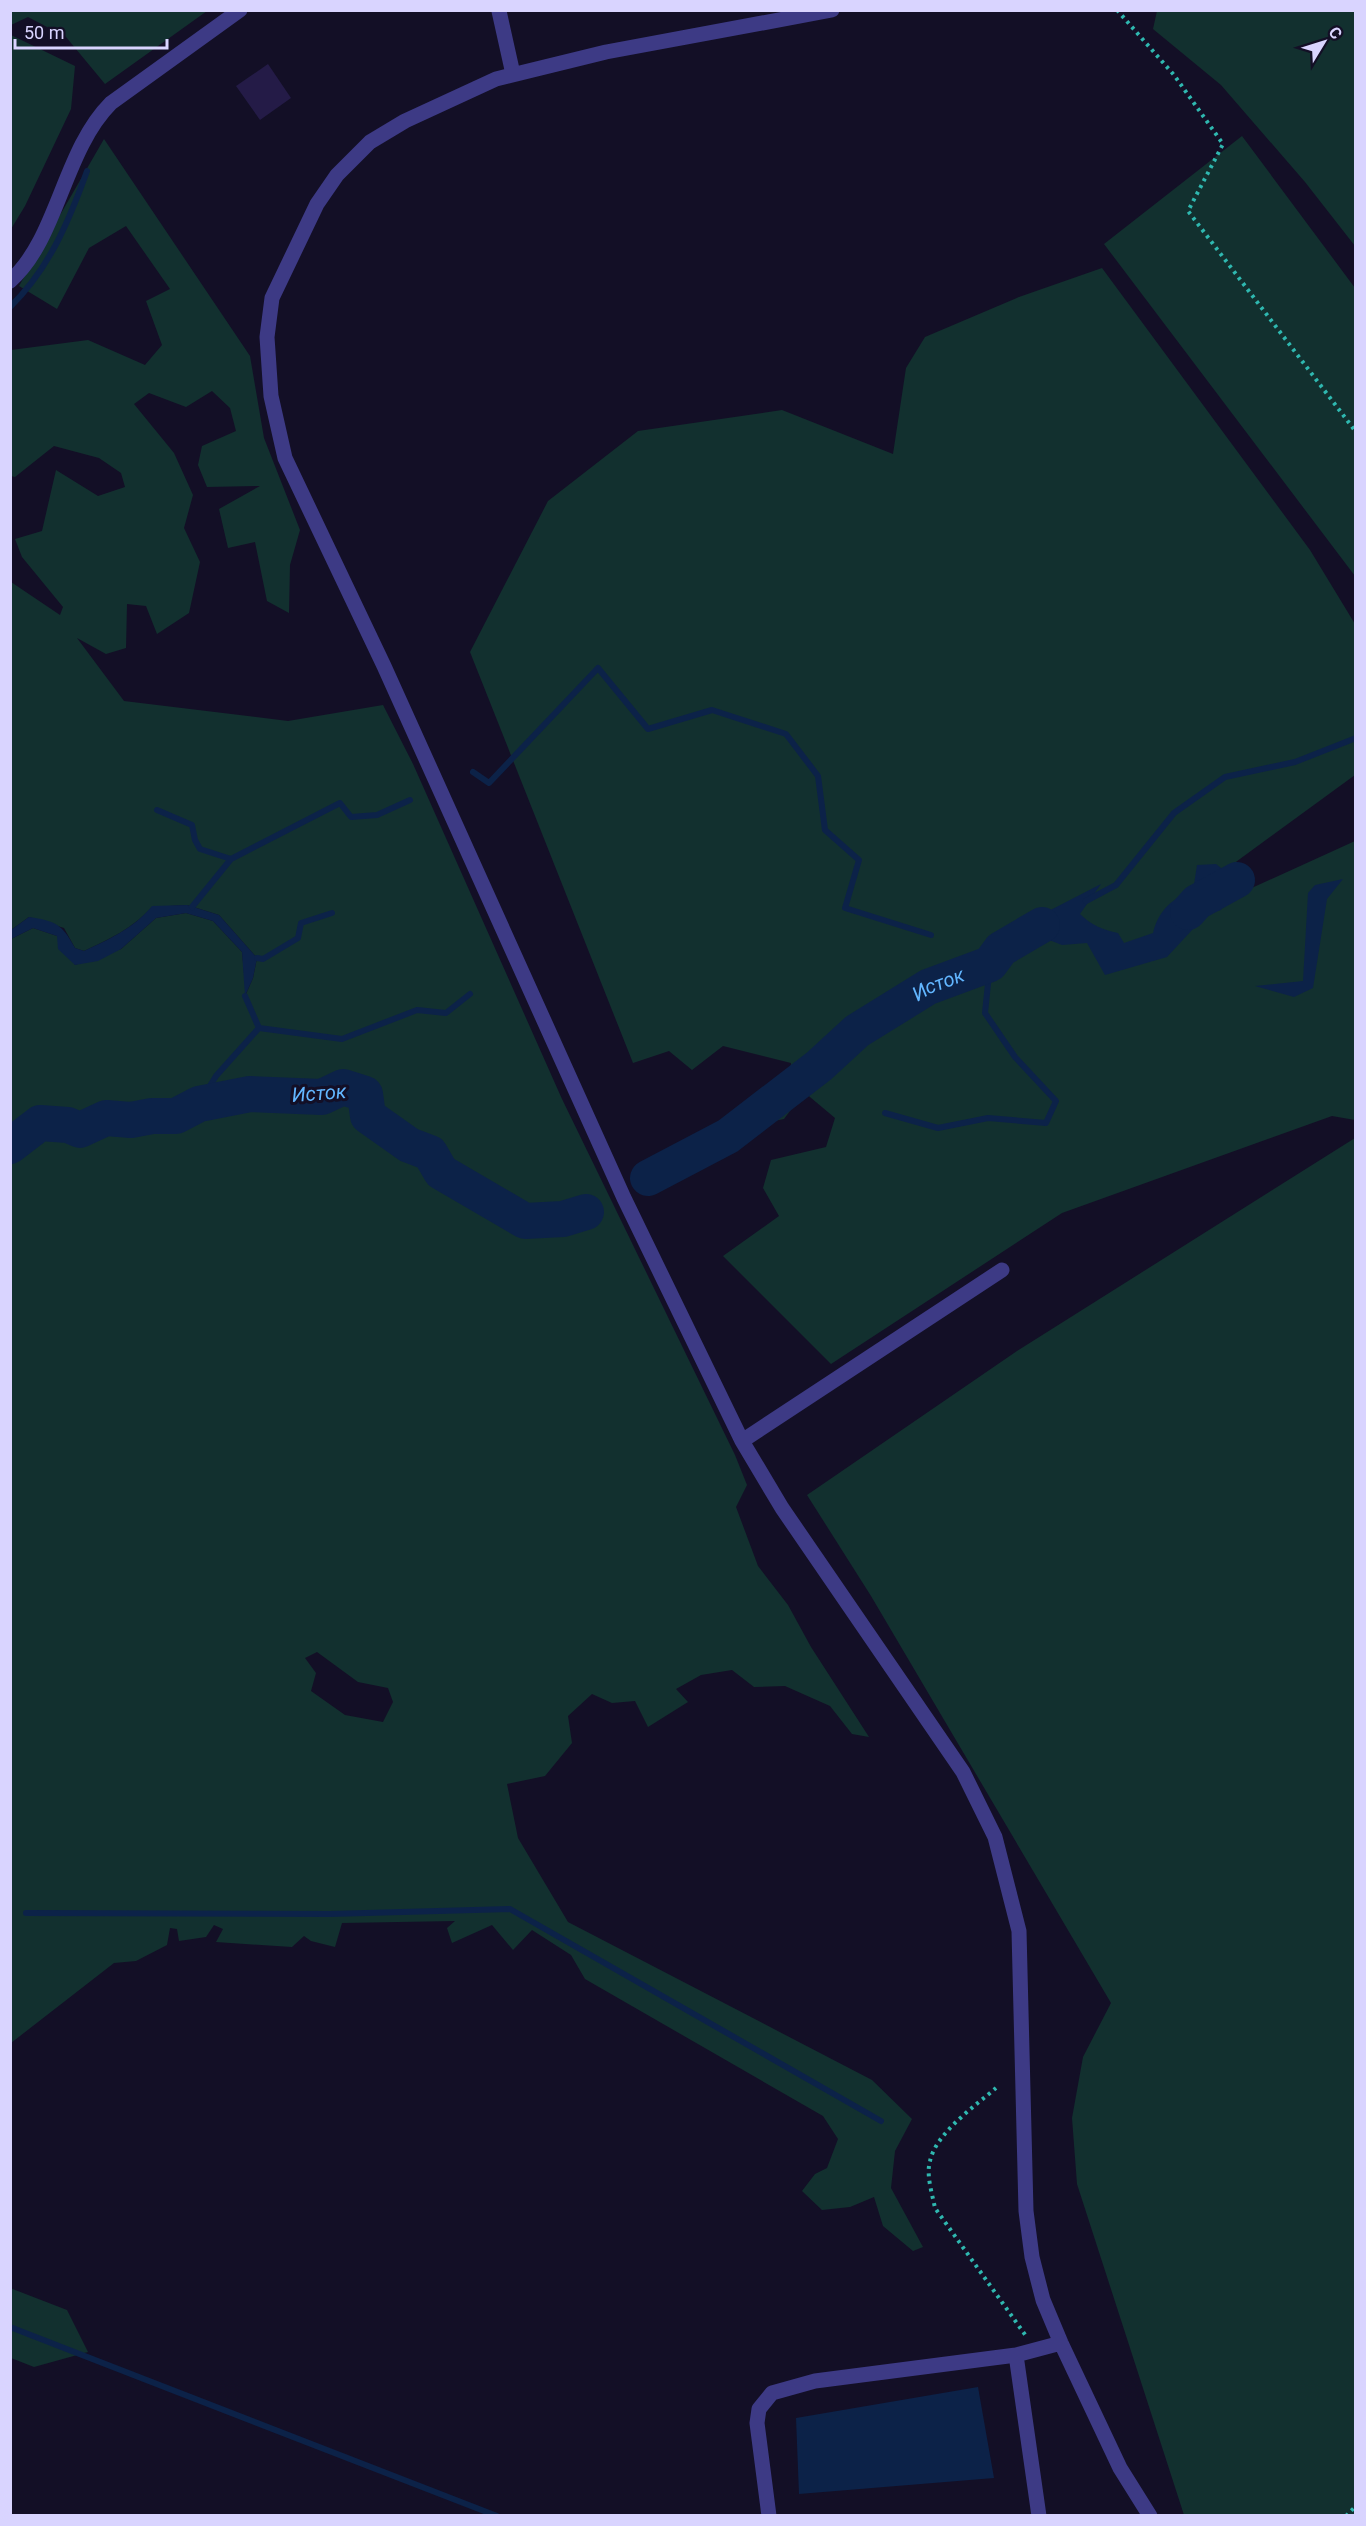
<svg xmlns="http://www.w3.org/2000/svg" width="1366" height="2526" font-family="Roboto,sans-serif">
<style>
.green{fill:#12302f;fill-rule:evenodd}
.water{fill:#0c2248}
.lines{fill:none;stroke-linecap:round;stroke-linejoin:round}
.stream{stroke:#0c2248;stroke-width:6}
.river{stroke:#0c2248;stroke-width:36}
.building{fill:#241b47}
.path{stroke:#2fb8b0;stroke-width:4;stroke-dasharray:3 4.5;stroke-linecap:butt}
.minor{stroke:#3d3a85;stroke-width:15}
.labels{text-anchor:middle;dominant-baseline:central;stroke-width:6;stroke-linejoin:round;paint-order:stroke}
.water-label{font-size:20px;font-style:italic;fill:#62b6ff;stroke:#130f26}
</style>
<rect width="100%" height="100%" fill="#130f26"/>
<path class="green" d="M10,11L11,10L207,11L105,84L66,37L28,17L11,25Z
M1272,11H1355V246L1305,182L1221,85L1153,29L1157,11Z
M11,35L75,66L71,109L25,206L11,229Z
M1242,136L1355,288V576L1104,244Z
M104,139L250,356L264,438L300,530L290,565L289,613L267,601L255,542L228,548L219,509L260,486L207,487L198,465L202,446L236,431L230,408L212,391L186,407L149,393L134,404L174,453L193,495L184,528L200,562L189,613L157,634L146,606L127,604L126,648L106,654L77,638L124,701L288,721L383,705L413,764L562,1099L735,1455L747,1485L736,1507L758,1566L788,1605L811,1647L869,1737L852,1734L830,1706L785,1686L754,1687L732,1670L701,1675L676,1689L688,1702L648,1727L635,1701L612,1703L592,1694L568,1716L572,1743L545,1776L507,1784L518,1838L568,1922L872,2080L912,2119L895,2151L891,2188L923,2247L913,2251L883,2226L874,2197L850,2207L822,2210L802,2191L815,2174L827,2168L838,2139L823,2116L585,1979L571,1955L532,1930L513,1950L492,1925L452,1943L447,1928L455,1921L342,1923L335,1947L311,1941L304,1936L292,1947L216,1942L223,1929L214,1925L206,1937L179,1941L177,1929L170,1928L167,1945L136,1961L114,1963L11,2043V939L33,928L57,936L75,965L121,949L156,918L186,913L213,921L242,952L246,994L253,978L257,958L219,915L187,905L152,907C133,928 110,939 84,951L75,948L64,928L29,917L11,930V582L60,615L63,607L22,557L15,539L42,531L56,470L98,496L125,487L121,473L99,458L54,446L15,477L11,476V350L88,340L145,365L162,345L146,301L170,289L126,226L89,248L57,309L19,286ZM317,1652L358,1682L388,1688L393,1702L383,1722L345,1715L311,1691L316,1673L305,1658Z
M1102,268L1310,550L1355,624V775L1229,867L1245,891L1355,841V1120L1332,1116L1062,1213L831,1364L723,1256L779,1216L763,1188L771,1160L826,1147L835,1118L804,1092L784,1119L754,1125L755,1105L788,1097L791,1063L723,1046L692,1070L669,1051L633,1063L470,652L548,501L638,431L782,410L893,454L906,368L925,337L1019,297Z
M1355,1138V2515H1184L1077,2184L1072,2118L1083,2057L1111,2003L871,1596L807,1495L1017,1351Z
M10,2288L67,2310L88,2352L34,2367L11,2358Z"/>
<path class="water" d="M1216,864L1230,875L1228,891L1221,910L1206,915L1167,957L1105,975L1087,943L1062,945L1044,938L1001,949L1035,918L1101,884L1080,914C1091,925 1103,930 1118,933L1124,943L1153,933C1158,911 1173,897 1193,891L1197,865Z
M1343,879L1327,899L1313,988L1294,997L1255,986L1303,981L1308,893L1315,885Z
M187,905L219,915L257,958L253,978L245,996L242,952L213,921L186,913L156,918L121,949L98,961L75,965L58,949L57,936L33,928L11,939V930L29,917C56,921 62,924 75,948L84,951C110,939 134,928 152,906Z
M978,2387L994,2478L799,2494L796,2418Z"/>
<g class="lines">
<path class="stream" d="M10,307C49,269 69,221 87,171
M473,772L489,783L598,668L648,729L712,710L786,734L818,776L825,830L859,860L845,908L931,935
M157,810L192,825L195,840L200,849L231,859
M1086,901L1116,885L1174,813L1225,777L1295,762L1356,738
M192,907L231,859L340,803L351,817L377,815L410,800
M257,958L263,959L298,938L301,923L332,913
M259,1028L342,1039L417,1010L446,1013L470,994
M199,1104L216,1076L259,1028L245,996
M885,1113L938,1128L988,1118L1046,1123L1056,1101L1015,1057L985,1013L990,964
M26,1913L330,1914L510,1909L881,2121
M10,2327L497,2516"/>
<g class="river">
<path d="M1188,912L1197,902L1237,880"/>
<path d="M10,1146L40,1123L68,1125L80,1130L106,1118L131,1120L152,1116H176L199,1104L250,1094L322,1097L343,1087L365,1094L368,1116L409,1145L430,1153L441,1172L525,1221L563,1219L586,1212"/>
<path id="s1" d="M648,1178L728,1136L819,1066L857,1031L928,987L990,964L1001,949L1042,925"/>
</g>
</g>
<path class="building" d="M268,64L291,98L260,120L236,86Z"/>
<g class="lines">
<path class="path" d="M1117,10L1174,75L1223,144L1188,211L1356,432
M996,2088C975,2106 936,2133 930,2161C926,2175 932,2193 935,2208L1026,2336
M1346,2516L1356,2506"/>
<path class="minor" d="M499,11L513,74
M10,281C58,239 63,151 111,103L240,10
M1002,1270L742,1441L782,1508L963,1772L995,1837L1019,1931L1026,2211L1032,2257L1043,2300L1061,2343L1120,2468L1150,2516
M742,1441L624,1198L384,666L285,458L271,396L267,337L272,298L317,204L337,175L370,142L405,121L496,79L606,52L832,10
M1016,2355L1039,2516
M769,2516L757,2423L759,2409L772,2393L815,2381L1016,2355L1061,2343"/>
</g>
<g class="labels">
<g class="water-label">
<text stroke="none"><textPath href="#s1" startOffset="351">Исток</textPath></text>
<text transform="translate(319 1093) rotate(-4)">Исток</text>
</g>
</g>
<rect width="1366" height="2526" fill="none" stroke="#d9d4ff" stroke-width="24"/>
<g transform="translate(1324 42) rotate(52)" stroke="#130f26" stroke-width="4.5" paint-order="stroke">
<path d="M0-4.5L10 22L0 15L-10 22Z" fill="#d9d4ff"/>
<text y="-9" font-size="16" font-weight="bold" text-anchor="middle" fill="#d9d4ff">С</text>
</g>
<path d="M15 39v9h152v-9" fill="none" stroke="#d9d4ff" stroke-width="3"/>
<text x="24" y="39" font-size="18" fill="#d9d4ff" stroke="#130f26" stroke-width="4.5" paint-order="stroke">50 m</text>
</svg>
